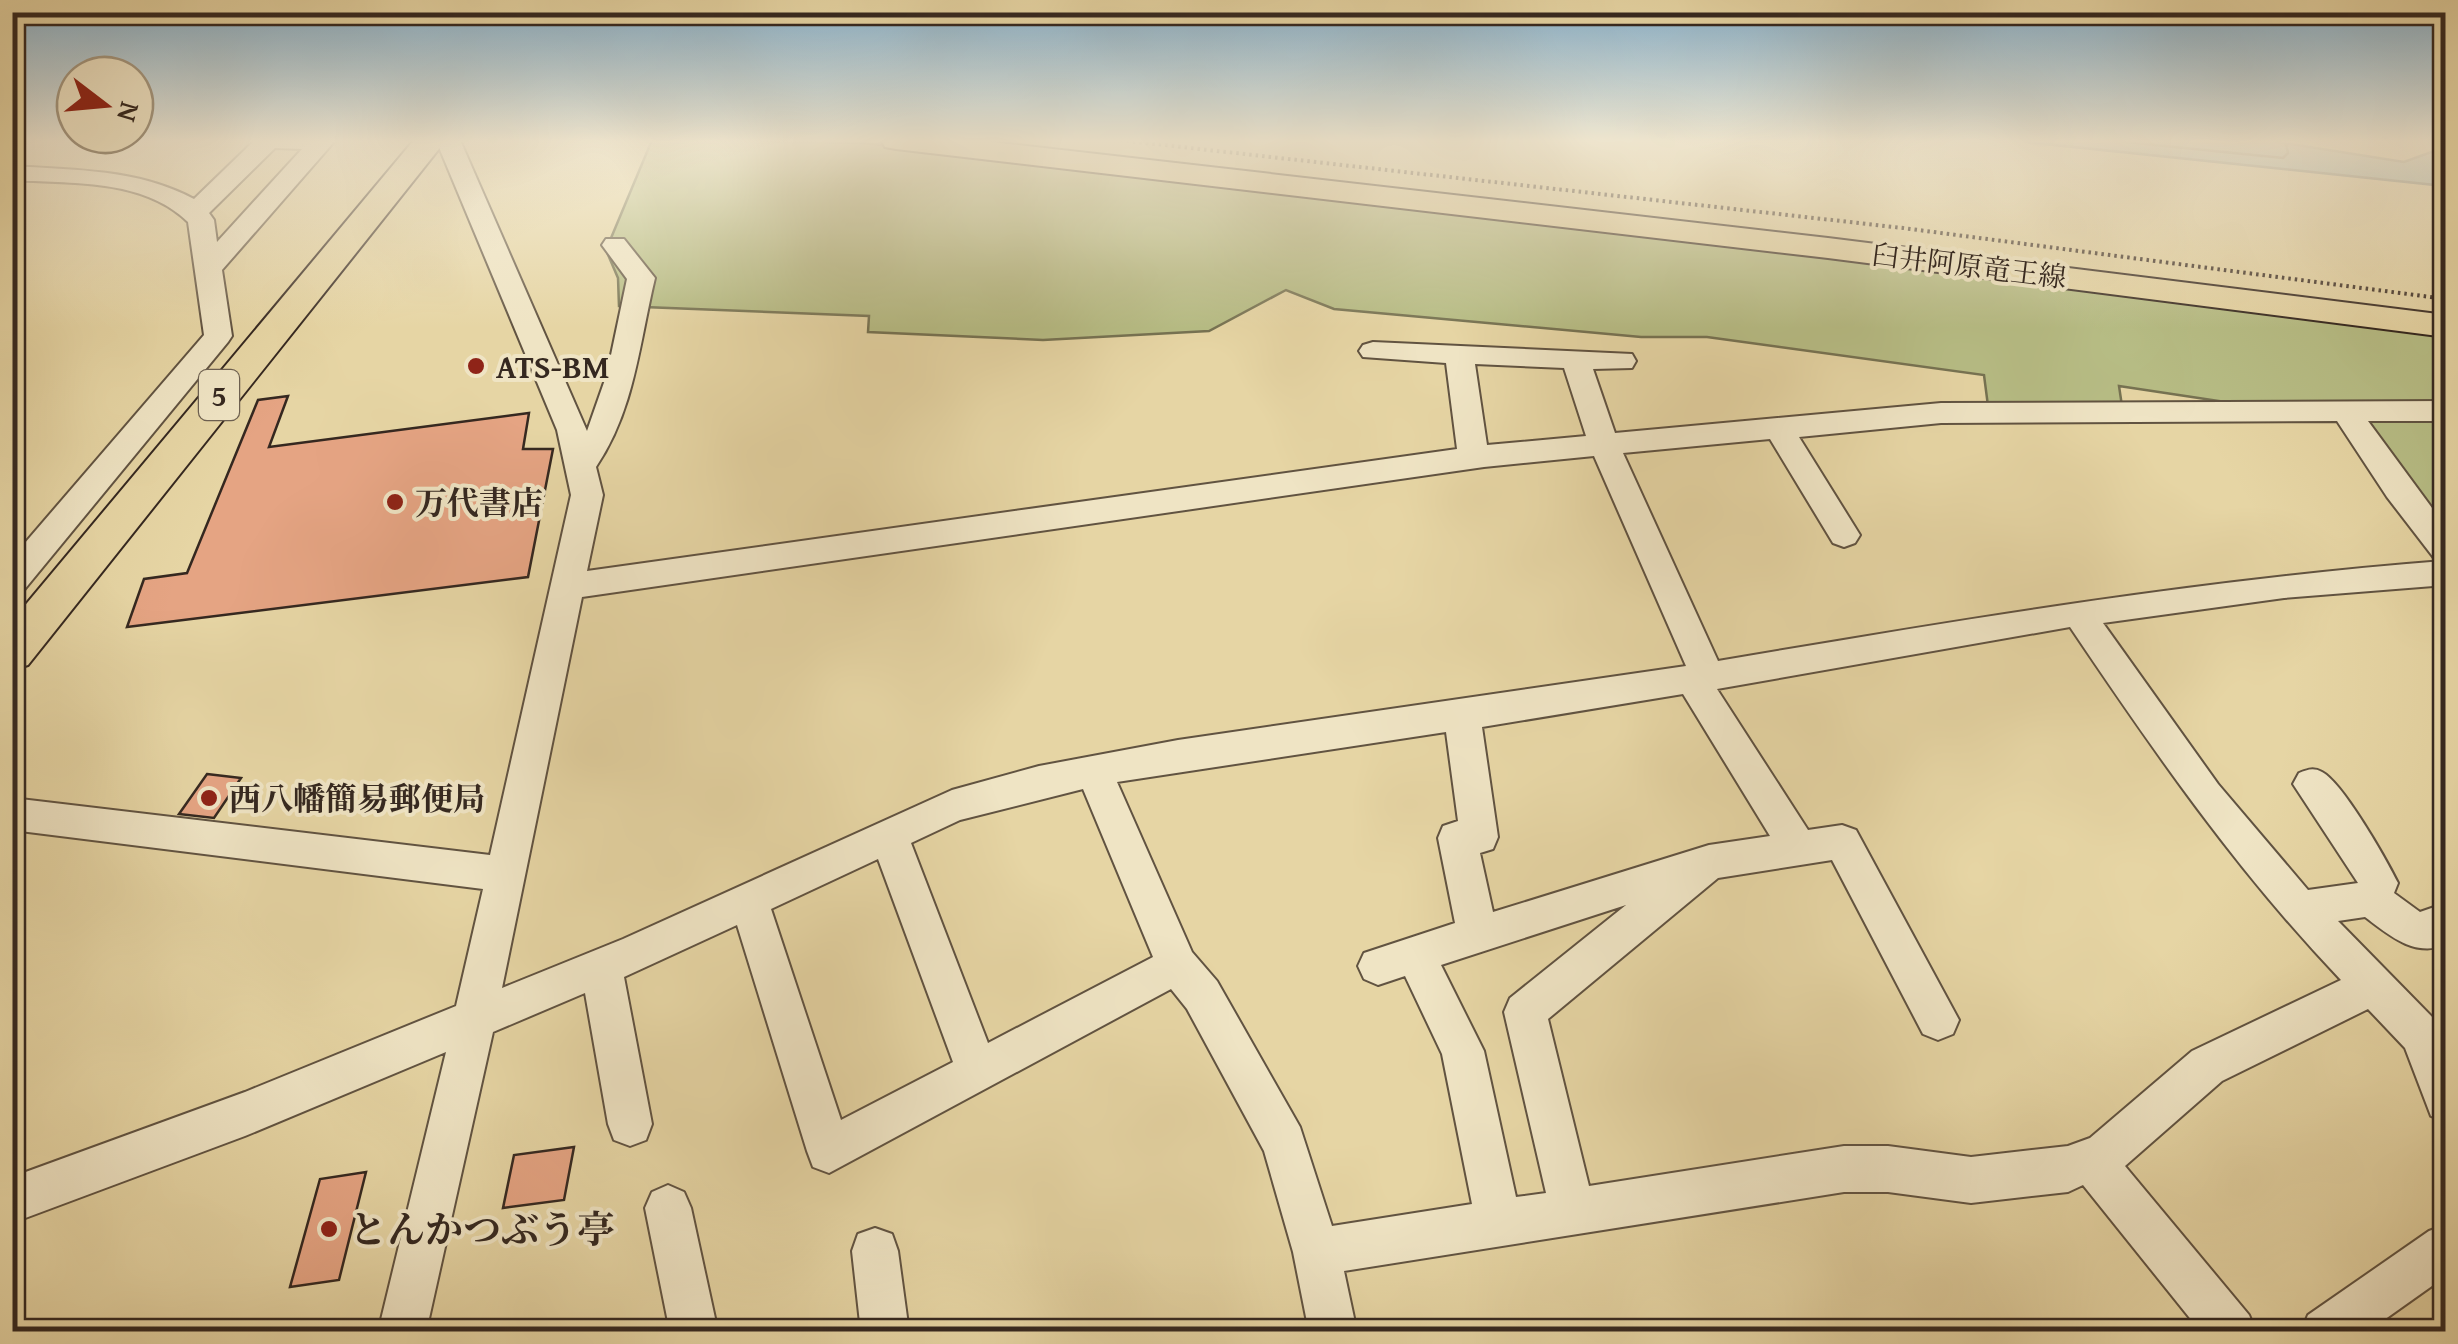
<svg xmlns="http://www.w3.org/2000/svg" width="2458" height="1344" font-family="'Gentium Book Plus','Noto Serif JP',serif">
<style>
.green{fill:#b7bd85;stroke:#767252;stroke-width:2.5}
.water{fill:#9ab6b1;stroke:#727d77;stroke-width:2.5}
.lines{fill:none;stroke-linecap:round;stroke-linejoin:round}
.shore{stroke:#686f68;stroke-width:2.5}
.building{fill:#e5a483;stroke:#352820;stroke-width:2.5}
.minor-casing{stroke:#615341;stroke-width:4}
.major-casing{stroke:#352820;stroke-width:4}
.path{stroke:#352820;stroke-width:4;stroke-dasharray:2.5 4;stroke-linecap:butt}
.minor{fill:#efe4c4;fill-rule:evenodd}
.major{fill:#e6d5a4;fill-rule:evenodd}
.poi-dot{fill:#8f2418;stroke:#efe4c4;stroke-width:4}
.labels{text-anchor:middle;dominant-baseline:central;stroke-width:8;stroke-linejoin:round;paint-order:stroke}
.far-street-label{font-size:28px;fill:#352820;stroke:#efe4c4}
.shield{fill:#efe4c4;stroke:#6d6051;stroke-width:2.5}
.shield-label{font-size:30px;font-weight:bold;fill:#352820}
.poi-label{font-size:32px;font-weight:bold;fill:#352820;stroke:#efe4c4;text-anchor:start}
.near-poi-label{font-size:38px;font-weight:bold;fill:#352820;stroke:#efe4c4;text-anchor:start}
</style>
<rect width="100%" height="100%" fill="#e6d5a4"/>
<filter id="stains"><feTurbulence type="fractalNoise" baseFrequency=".002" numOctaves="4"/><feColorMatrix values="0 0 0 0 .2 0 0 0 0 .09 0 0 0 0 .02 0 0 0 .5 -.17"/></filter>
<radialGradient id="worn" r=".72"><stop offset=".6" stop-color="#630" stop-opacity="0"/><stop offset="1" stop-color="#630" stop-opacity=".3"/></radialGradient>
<path class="green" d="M652,140L863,143L1317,193L2445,332V530L2351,407L2265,408L2119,386L2122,406H1988L1984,375L1707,337H1641L1334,309L1286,290L1209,331L1043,340L868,332L869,316L619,306L618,278L606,250Z"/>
<path class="water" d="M2007,140H2265L2404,162L2445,147V186Z"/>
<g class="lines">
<path class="shore" d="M2106,140L2283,158L2288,153L2285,140"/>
</g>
<path class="building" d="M288,396L269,447L529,413L523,449H553L528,577L127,627L144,579L187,573L258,400Z
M207,774L241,778L214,818L179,814Z
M574,1147L564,1200L503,1208L514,1155Z
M366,1172L339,1280L290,1287L320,1179Z"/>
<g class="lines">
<g class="minor-casing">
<path id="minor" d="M255,140H331L333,143L222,270L232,336L228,342L24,590L12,593V558L204,335L188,222C143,178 71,184 12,180V166C75,170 138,169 194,199ZM275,148L302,149L217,242L214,220L209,213Z
M436,140H460L587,431L607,374L627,279L602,245L606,239H624L655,278C639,344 635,409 596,467L603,495L587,571L1457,449L1446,363L1363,357L1359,351L1363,345L1373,342L1632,354L1636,361L1632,368L1593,369L1615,433L1941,403L2446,401V421H2368L2446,527V585L2284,598L2103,623L2218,784L2308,890L2358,883L2293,784L2299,773C2307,770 2313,767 2322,772C2343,783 2386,859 2398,883L2394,893L2420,912L2446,903V945C2414,957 2390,936 2365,917L2338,921L2437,1022L2446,1042V1122L2431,1116L2405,1048L2368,1009L2222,1081L2125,1166L2249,1315L2256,1332H2201L2083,1185L2068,1192L1971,1203L1888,1192H1844L1344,1271L1357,1332H1309L1293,1252L1264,1151L1187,1009L1171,989L829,1173L813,1167L807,1151L737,925L624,977L652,1124L646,1140L630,1146L614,1140L608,1124L585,993L493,1032L426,1332H378L446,1052L245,1136L12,1223V1177L245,1092L456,1006L483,889L12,830V798L490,855L571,495L557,430ZM1475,364L1564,368L1586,436L1487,445ZM2337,421L2387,497L2434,558L2443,561C2199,580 1959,620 1718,661L1623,453L1770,439L1833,543L1844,547L1855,543L1860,535L1799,437L1941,423ZM1594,456L1686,666L1178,740L1039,766L952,790L623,939L502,988L582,597L1484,467ZM2070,627C2155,753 2236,870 2341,980L2192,1051L2090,1138L2068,1146L1971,1157L1888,1146H1844L1589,1186L1548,1019L1718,878L1832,860L1923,1034L1938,1040L1953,1034L1959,1020L1856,830L1842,825L1808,830L1717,689ZM1683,694L1770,836L1709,845L1493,912L1480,853L1493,849L1498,837L1482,727ZM1446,732L1458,821L1443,826L1438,838L1455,923L1364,953L1358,966L1364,979L1378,985L1405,976L1442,1054L1472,1204L1332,1226L1300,1127L1217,981L1192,952L1117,782ZM1083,789L1153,957L988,1043L911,843L960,820ZM878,859L953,1062L841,1120L771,909ZM1626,905L1510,998L1504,1012L1546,1193L1516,1197L1484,1051L1441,965Z
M668,1185L684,1192L691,1208L718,1332H670L645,1208L652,1192Z
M2446,1225V1276L2367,1332H2301L2308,1315L2429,1231Z
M875,1228L892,1234L898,1251L909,1332H861L852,1251L858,1234Z"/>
</g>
<g class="major-casing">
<path id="major" d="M414,140H446L28,665L12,670V621Z
M881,140H975L1828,238L2446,315V337L1828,258L896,149L885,147Z"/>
</g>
<path class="path" d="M1120,140L1903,228L2446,299"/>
<use href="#minor" class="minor"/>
<use href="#major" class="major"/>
</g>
<linearGradient id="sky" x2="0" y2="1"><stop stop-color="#89b5d2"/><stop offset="0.43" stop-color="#f4ecd6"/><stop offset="1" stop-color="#f4ecd6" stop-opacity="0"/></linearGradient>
<rect width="2458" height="328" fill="url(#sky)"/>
<g class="poi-dot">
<circle cx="476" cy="366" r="10"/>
<circle cx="395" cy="502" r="10"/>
<circle cx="209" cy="798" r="10"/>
<circle cx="329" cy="1229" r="10"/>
</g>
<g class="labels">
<g class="far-street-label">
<text transform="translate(1969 265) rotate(7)">臼井阿原竜王線</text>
</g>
<rect class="shield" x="199" y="370" width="40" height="50" rx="8"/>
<g class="shield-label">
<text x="219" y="395">5</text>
</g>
<g class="poi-label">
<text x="496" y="366">ATS-BM</text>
<text x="415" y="502">万代書店</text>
<text x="229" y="798">西八幡簡易郵便局</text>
</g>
<g class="near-poi-label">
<text x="349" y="1229">とんかつぶう亭</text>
</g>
</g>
<rect width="2458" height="1344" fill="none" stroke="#e6d5a4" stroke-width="50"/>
<rect x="15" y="15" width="2428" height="1314" fill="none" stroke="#352820" stroke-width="5"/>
<rect x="25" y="25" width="2408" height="1294" fill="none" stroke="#352820" stroke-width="2.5"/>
<g transform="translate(105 105) rotate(106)"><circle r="48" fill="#efe4c4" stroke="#a59982" stroke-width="2.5"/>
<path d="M0-8L18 38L0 25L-18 38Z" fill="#8f2418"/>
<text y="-15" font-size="28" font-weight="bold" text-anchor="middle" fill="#352820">N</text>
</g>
<rect width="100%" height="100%" filter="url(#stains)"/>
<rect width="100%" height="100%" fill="url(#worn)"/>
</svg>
